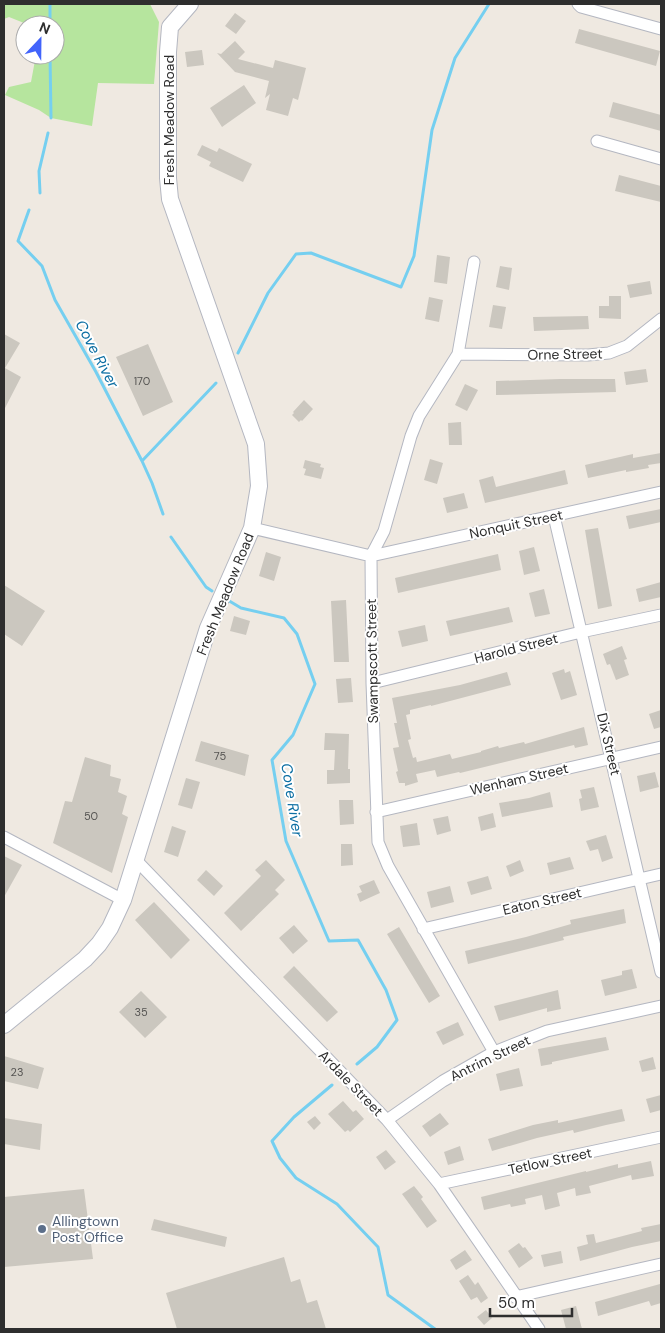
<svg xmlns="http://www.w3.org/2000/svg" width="665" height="1333" font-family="'DM Sans',sans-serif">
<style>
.green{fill:#b6e59e}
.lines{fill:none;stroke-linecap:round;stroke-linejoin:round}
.stream{stroke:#75cff0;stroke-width:3}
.building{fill:#cbc7bf}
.street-casing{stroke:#b4b7c1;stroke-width:13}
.secondary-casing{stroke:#b4b7c1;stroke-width:18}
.street{stroke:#fff;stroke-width:11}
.secondary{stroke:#fff;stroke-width:16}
.service-dot{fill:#5c6f8a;stroke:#fff;stroke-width:2}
.labels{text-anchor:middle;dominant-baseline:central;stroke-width:4;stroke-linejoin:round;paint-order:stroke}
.number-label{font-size:11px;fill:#555452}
.street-label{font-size:14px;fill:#2e2e2e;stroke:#fff}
.service-label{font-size:14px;fill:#4e5e75;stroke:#fff;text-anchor:start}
.water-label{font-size:15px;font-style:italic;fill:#0d6fa3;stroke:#fff}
</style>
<rect width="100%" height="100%" fill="#efe9e1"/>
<path class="green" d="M4,4H150L159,22L154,84L98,83L92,126L51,118L39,110L5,95L9,87L31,82L36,55H55V25H29L9,17L4,19Z"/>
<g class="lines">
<path class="stream" d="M50,4V25
M50,55L51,118
M40,193L39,171L48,133
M29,210L18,241L42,266L55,300L96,372L142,461L152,483L163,514
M238,353L268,293L296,254L311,253L401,287L414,256L432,130L455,58L489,4
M142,461L216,383
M171,537L206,587L212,591
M226,599L241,608L284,618L297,634L315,684L293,735L272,760L286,841L329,941L358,940L386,990L397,1020L377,1047L357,1064
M332,1085L294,1117L272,1141L280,1158L296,1178L337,1204L378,1247L388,1295L435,1329"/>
</g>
<path class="building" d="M235,13L246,21L236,34L225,26Z
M579,29L660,51L656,66L575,43Z
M235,41L245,52L238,59L273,68L275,60L306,68L298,100L293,98L288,116L266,110L270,94L265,98L269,81L235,72L217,53L221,54Z
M202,50L204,65L187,67L185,52Z
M244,85L256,103L222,127L210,108Z
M613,102L661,115V131L609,117Z
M202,145L217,152L219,148L252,164L243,182L209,166L211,162L197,155Z
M619,175L661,186V202L615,191Z
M437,255L450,257L447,284L434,282Z
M500,266L512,268L509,290L496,287Z
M650,281L652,294L630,298L627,285Z
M609,296H621V319L599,318V306H609Z
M429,297L443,300L439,322L425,319Z
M493,305L506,307L502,329L489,327Z
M588,316L589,329L534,331L533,317Z
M4,334L20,343L5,368L21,377L4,410Z
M148,344L173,402L143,416L116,357Z
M646,369L648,382L626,385L624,372Z
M560,379H615L616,392L496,395V381Z
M465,384L478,390L467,411L455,405Z
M304,400L313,409L302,421L301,420L299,422L292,415L294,413L293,412Z
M461,422L462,445H449L448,423Z
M661,453V463L648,465L649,468L626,472V470L588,478L585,465L633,454V458Z
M430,459L443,463L437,484L424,480Z
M305,460L321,464L320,467L324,468L321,479L304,475L306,469L303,468Z
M565,470L568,484L485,503L479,480L493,476L496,487Z
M464,493L468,508L447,513L443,498Z
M661,509V522L629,529L626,516Z
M598,528L612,606L598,609L585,530Z
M534,547L540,571L524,575L519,551Z
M266,552L281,557L274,581L259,576Z
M498,554L501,570L398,593L395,578Z
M661,582V597L639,602L636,589Z
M4,585L45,611L22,646L4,634Z
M544,589L550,614L535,617L529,593Z
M346,600L349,662H334L331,601Z
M509,607L513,622L450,636L446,621Z
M234,616L250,621L246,635L230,631Z
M425,625L428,641L402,647L398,631Z
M622,646L627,659L624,660L629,675L616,680L610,664L607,665L603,654Z
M564,669L565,673L570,671L577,695L561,700L552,673Z
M507,672L511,685L431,706V705L410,710V714L406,715L411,739L408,740L413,758L416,757L417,762L450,754L452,759L481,752V751L498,746L499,748L524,742L525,744L584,727L588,745L575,748L574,745L460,773L459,772L437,777L435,770L416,774L418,782L405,786V783H399L396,772L398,771L393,748L399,747L394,723H397L392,698L460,685Z
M351,678L353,702L338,703L336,679Z
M661,710V727L654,729L649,714Z
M325,733L349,734L348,769H350V783L327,784V770H334L335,750H324Z
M201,741L249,755L245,776L195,761Z
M85,757L111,765L110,776L121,779L118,792L127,796L122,814L128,817L112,873L53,843L65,801L72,802Z
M655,772L659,787L640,792L637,776Z
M186,778L200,782L192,809L178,805Z
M594,787L599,807L581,811L579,799L582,798L580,790Z
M550,792L553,807L502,817L499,803L529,798Z
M339,800H353L354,824L340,825Z
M493,813L496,827L481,831L478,817Z
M448,816L451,831L437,835L433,819Z
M417,823L420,845L403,847L400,826Z
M172,826L186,831L178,857L164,852Z
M606,835L613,858L602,862L598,849L590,851L586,841Z
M341,844H352L353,865L341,866Z
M4,856L22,865L4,897Z
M570,857L574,869L550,875L547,863Z
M266,860L285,880L275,890L279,894L241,931L224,913L261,876L255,870Z
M520,860L524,871L510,877L506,866Z
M206,870L223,886L214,896L197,880Z
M488,876L492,889L471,895L467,882Z
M374,880L380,893L360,902L357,894L362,892L359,886Z
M450,886L454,902L431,908L427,892Z
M154,902L190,940L171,959L135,920Z
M624,909L626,923L563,937L564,940L468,964L465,951L526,937L571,924L570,920Z
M294,925L308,941L293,954L279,938Z
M399,927L440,996L429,1003L387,934Z
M294,966L338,1012L327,1022L283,977Z
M632,969L637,988L605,996L601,980L622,975V971Z
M558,990L561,1009L547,1012V1008L499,1021L494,1006Z
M141,991L167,1017L145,1038L119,1012Z
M458,1022L464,1035L443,1045L436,1032Z
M606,1037L609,1050L552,1062V1064L541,1066L538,1049Z
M4,1056L44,1068L38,1089L4,1081Z
M653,1057L656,1069L642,1072L639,1061Z
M519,1068L523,1086L500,1091L496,1074Z
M661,1095V1110L650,1113L646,1099Z
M343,1101L353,1112L356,1110L364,1119L350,1132L348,1130L345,1132L328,1114Z
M622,1109L625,1121L606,1125L574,1133L573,1130L537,1138L492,1151L488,1139L533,1125L558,1120V1123Z
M440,1113L449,1124L430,1137L422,1126Z
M315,1116L321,1123L314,1130L307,1122Z
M4,1118L42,1124L40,1150L4,1144Z
M460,1146L464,1160L448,1165L444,1152Z
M386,1150L396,1162L385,1170L376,1157Z
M651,1161L654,1176L632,1180L631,1175L589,1186L591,1193L576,1196L575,1188L557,1193L560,1206L545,1210L542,1195L525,1199L526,1204L511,1207L510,1204L484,1210L481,1197L586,1171V1172L618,1164V1168Z
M414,1186L423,1197L421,1199L437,1221L427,1228L402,1194Z
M84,1189L93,1259L4,1267V1197Z
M154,1219L227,1237L225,1247L151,1230Z
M661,1224V1241L632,1247L580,1261L577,1247L588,1244L586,1235L594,1234L596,1243L642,1231L641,1228Z
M519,1243L523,1248L525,1247L533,1258L519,1268L508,1251Z
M465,1250L472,1260L456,1270L450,1260Z
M561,1251L563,1263L544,1267L541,1255Z
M284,1257L291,1282L300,1279L307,1303L317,1300L326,1329H177L166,1293Z
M468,1275L475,1285L478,1282L488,1298L481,1303L477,1297L471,1300L459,1281Z
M660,1284L661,1303L651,1306L649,1301L598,1316L595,1302Z
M576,1306L582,1329H566L561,1310Z
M486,1310L492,1318L484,1325L477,1317Z"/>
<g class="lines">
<g class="street-casing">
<path id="street" d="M578,4L581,7L661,29
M597,141L661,159
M474,262L458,354L419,416L411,436L384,531L371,556L372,683L378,842L388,866L494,1052
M458,354L588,355L609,353L627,346L661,319
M554,516L661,972
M252,528L371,556L661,492
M372,683L581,632L661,615
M376,812L661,747
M4,837L123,900
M135,859L387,1120L439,1184L539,1329
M423,929L661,874
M387,1120L443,1081L494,1052L547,1031L661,1006
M439,1184L661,1137
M515,1297L661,1264"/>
</g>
<g class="secondary-casing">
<path id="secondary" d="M4,1025L85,959L99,944L110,928L123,900L208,628L252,528L259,486L256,444L170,199L168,178V52L170,27L190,4"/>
</g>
<use href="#street" class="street"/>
<use href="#secondary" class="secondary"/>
</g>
<circle class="service-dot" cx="42" cy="1229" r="5"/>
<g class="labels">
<g class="number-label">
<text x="142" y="381">170</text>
<text x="220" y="756">75</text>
<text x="91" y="816">50</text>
<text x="141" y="1012">35</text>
<text x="17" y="1072">23</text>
</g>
<g class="street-label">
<text transform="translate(169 120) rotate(-90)">Fresh Meadow Road</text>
<text transform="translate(565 354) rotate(-1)">Orne Street</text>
<text transform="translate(516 524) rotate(-12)">Nonquit Street</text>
<text transform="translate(225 594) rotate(-68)">Fresh Meadow Road</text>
<text transform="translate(516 648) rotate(-14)">Harold Street</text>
<text transform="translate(372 661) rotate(-91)">Swampscott Street</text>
<text transform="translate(609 744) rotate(77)">Dix Street</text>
<text transform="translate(519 779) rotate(-13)">Wenham Street</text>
<text transform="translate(542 901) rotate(-13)">Eaton Street</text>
<text transform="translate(490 1058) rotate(-26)">Antrim Street</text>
<text transform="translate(351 1083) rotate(46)">Ardale Street</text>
<text transform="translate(550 1161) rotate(-12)">Tetlow Street</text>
</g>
<g class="service-label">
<text x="52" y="1221">Allingtown<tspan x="52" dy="16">Post Office</tspan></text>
</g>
<g class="water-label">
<text transform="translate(97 354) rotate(62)">Cove River</text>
<text transform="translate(292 800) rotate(81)">Cove River</text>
</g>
</g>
<rect width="665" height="1333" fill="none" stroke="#2e2e2e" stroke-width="10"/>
<g transform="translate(40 40) rotate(22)"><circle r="24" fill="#ffffff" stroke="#ababab"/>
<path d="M0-4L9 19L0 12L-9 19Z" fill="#4264fb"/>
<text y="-8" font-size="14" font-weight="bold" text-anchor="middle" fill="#2e2e2e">N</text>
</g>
<path d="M490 1308v8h82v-8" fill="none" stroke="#2e2e2e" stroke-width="2.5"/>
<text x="498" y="1308" font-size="15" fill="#2e2e2e" stroke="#ffffff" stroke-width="4" paint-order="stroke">50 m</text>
</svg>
